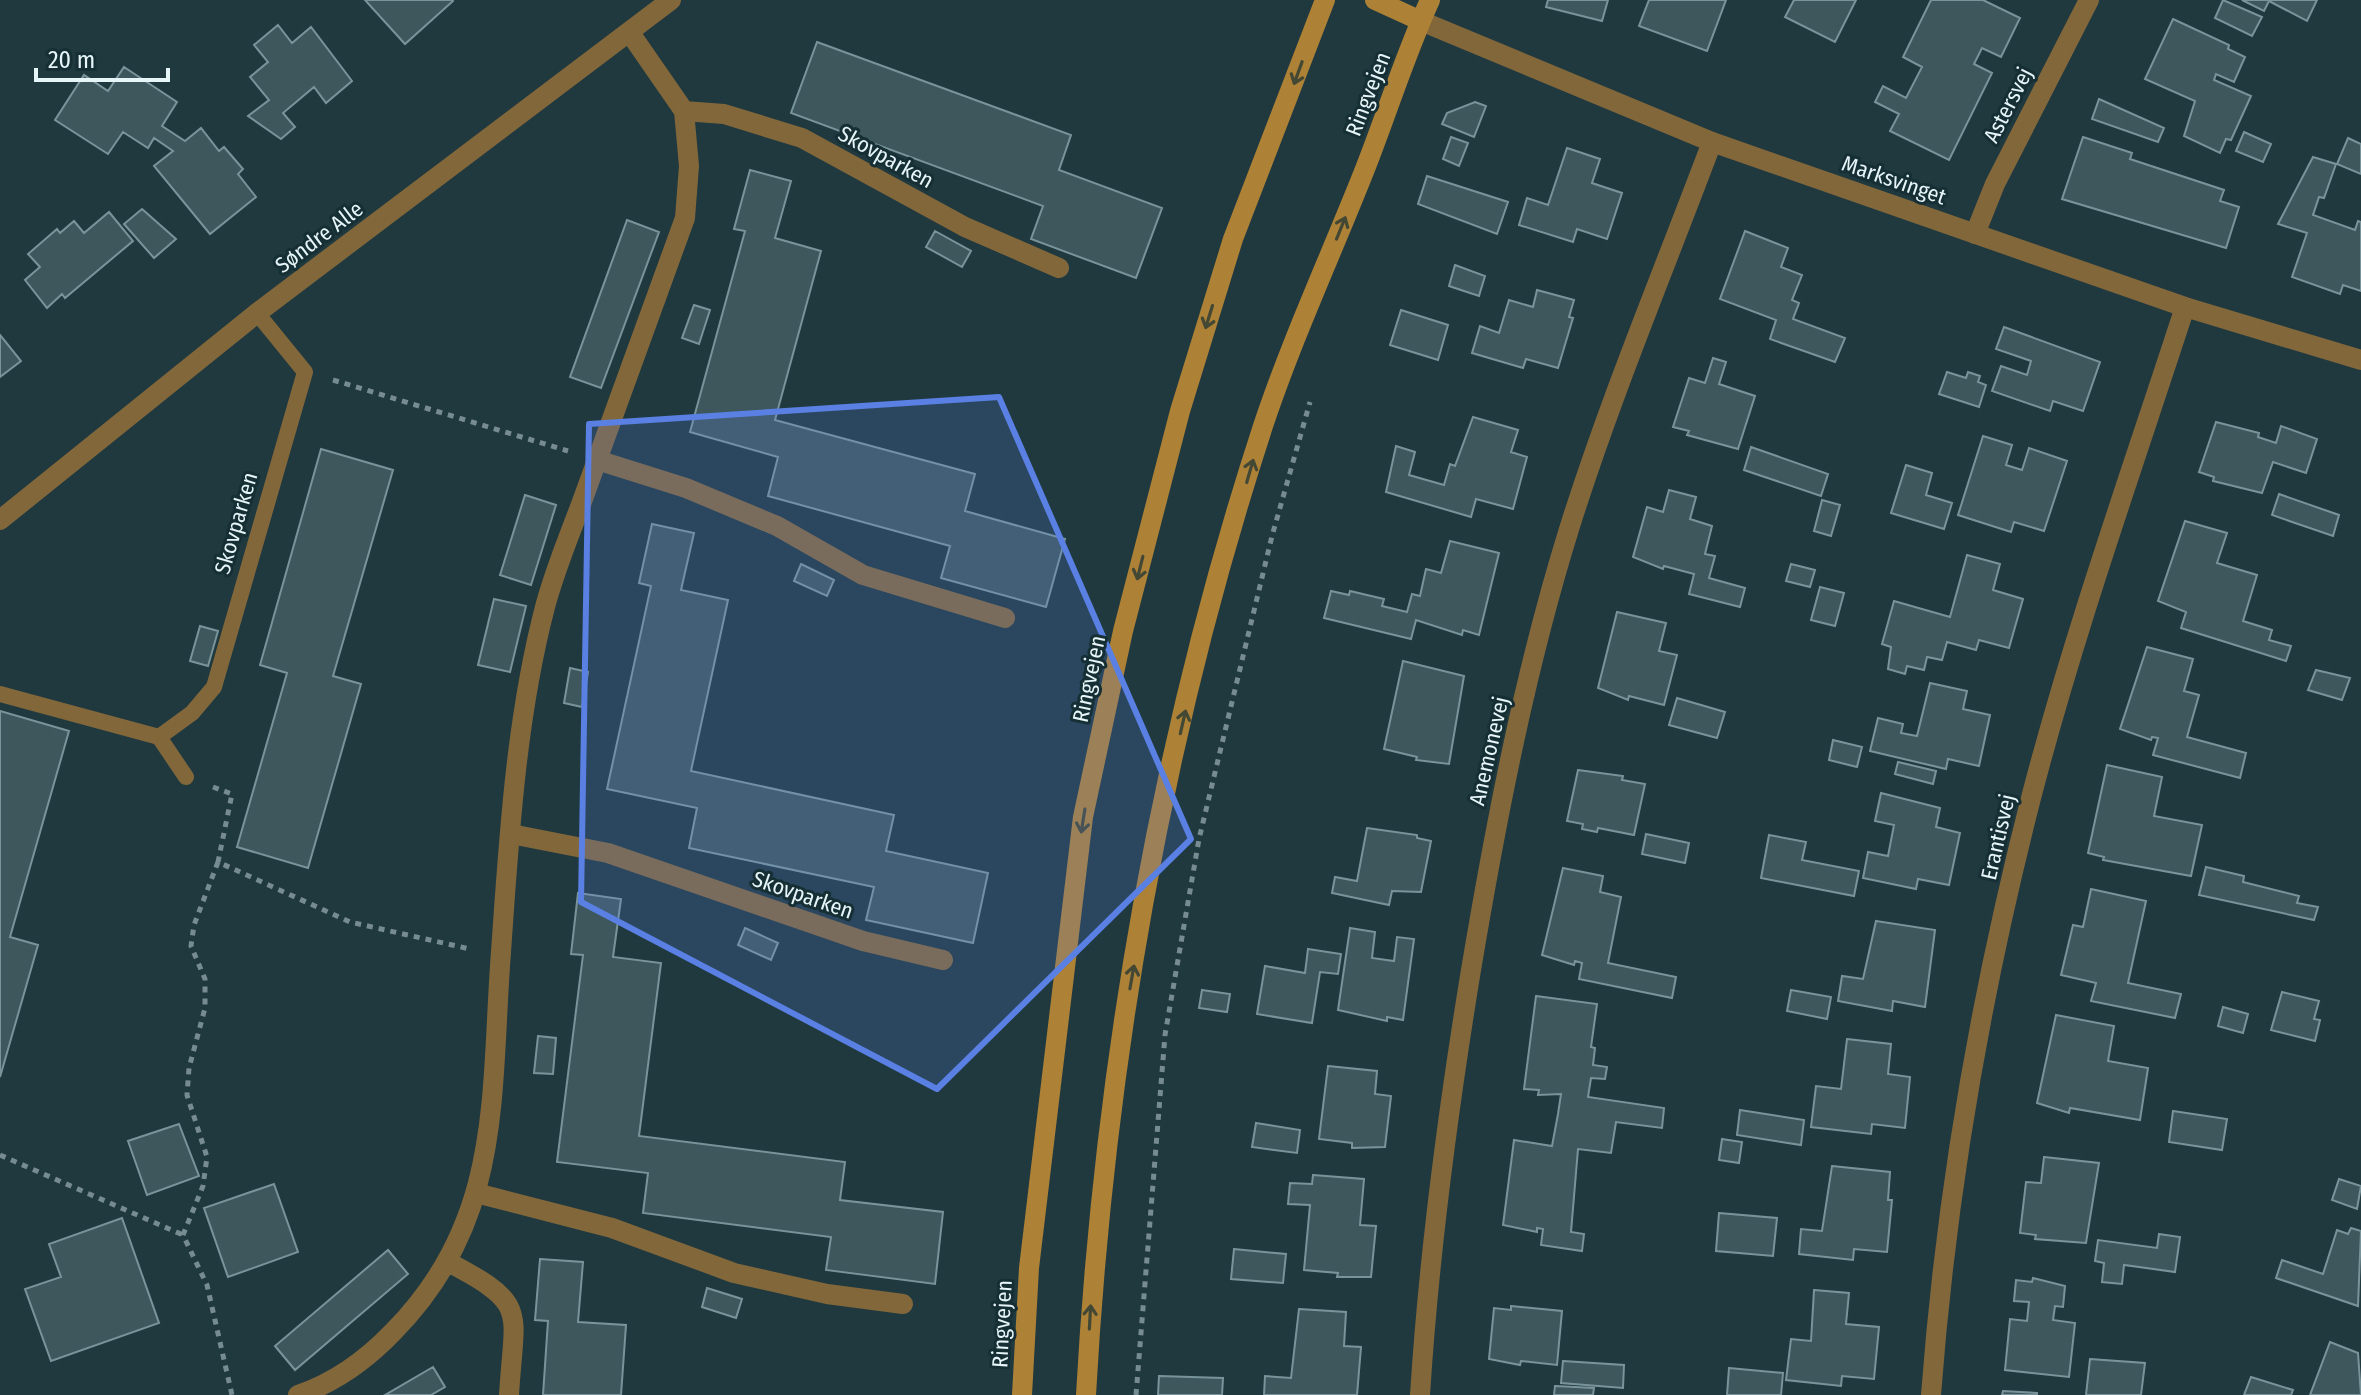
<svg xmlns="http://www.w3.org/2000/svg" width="2361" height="1395" font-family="'Fira Sans Condensed',sans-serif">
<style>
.building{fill:#3d575d;stroke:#78949a;stroke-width:2}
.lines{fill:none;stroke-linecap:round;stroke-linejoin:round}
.path{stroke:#778c90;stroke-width:5;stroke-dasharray:6 6;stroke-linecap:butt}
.service{stroke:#82673b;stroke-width:16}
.minor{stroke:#82673b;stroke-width:20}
.tertiary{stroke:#82673b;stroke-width:20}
.secondary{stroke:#ad8136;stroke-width:20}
.oneway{stroke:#434835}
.marked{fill:#5980e2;fill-opacity:0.2;stroke:#5980e2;stroke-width:6;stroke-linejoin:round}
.labels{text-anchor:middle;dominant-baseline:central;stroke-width:6;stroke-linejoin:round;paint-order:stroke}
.street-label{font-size:22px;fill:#e6f5f8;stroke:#162f34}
</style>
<rect width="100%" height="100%" fill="#20393f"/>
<path class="building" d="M365,0H452L453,1L405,44Z
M1548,0H1608L1602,21L1546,7Z
M1649,0H1726L1707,51L1639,26Z
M1794,0H1856L1835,42L1785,17Z
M1931,0H1983L2020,18L2001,57L1982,48L1974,64L1992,73L1949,160L1890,131L1899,114L1875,102L1883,86L1906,98L1922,67L1903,57Z
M2223,0L2262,17L2252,36L2215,18Z
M2242,0H2317L2307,21L2269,1L2264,11Z
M2173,19L2229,45L2228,49L2245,57L2234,82L2216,74L2214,80L2251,96L2231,140L2226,139L2220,153L2184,136L2195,101L2145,79Z
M278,25L292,43L311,27L352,81L326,103L314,87L283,113L295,127L281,139L248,116L269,100L250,77L268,62L254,45Z
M817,42L1071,135L1059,170L1162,208L1136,278L1031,239L1043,206L791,113Z
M124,67L177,102L162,126L185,141L201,128L219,151L224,147L243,169L238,174L256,197L210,234L154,166L173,151L154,138L148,148L123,132L108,154L55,120L84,75L108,91Z
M2099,99L2164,128L2158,142L2092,119Z
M1475,102L1486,106L1474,137L1442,124L1447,113Z
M2244,132L2271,144L2263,162L2236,151Z
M1451,137L1468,143L1459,166L1443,159Z
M2083,137L2132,153L2130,159L2224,190L2220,201L2239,207L2226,248L2062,199Z
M2348,138L2361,144V174L2337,164Z
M1567,148L1600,159L1592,183L1622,193L1607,239L1577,229L1573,242L1519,225L1527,198L1548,205Z
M2313,157L2336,164L2324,198L2319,197L2313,215L2355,230L2358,221L2361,222V291L2343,285L2340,294L2292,277L2307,233L2278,224Z
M750,170L791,181L775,238L821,251L775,420L975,474L965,511L1065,539L1046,607L941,578L950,546L768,496L778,457L690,432L745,231L734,229Z
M1427,176L1508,202L1497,234L1418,204Z
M142,209L176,239L154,258L124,224Z
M109,212L133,241L65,298L62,294L47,308L25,280L40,267L28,254L57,229L60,233L74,221L84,233Z
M627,220L659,232L601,388L570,377Z
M935,231L971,251L962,267L926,247Z
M1745,231L1788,248L1781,267L1802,275L1792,300L1799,303L1793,319L1845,338L1835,362L1770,339L1776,320L1720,299Z
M1455,265L1485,276L1479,296L1449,286Z
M1537,290L1574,300L1569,317L1573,318L1558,368L1526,359L1523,368L1472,353L1480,326L1499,333L1509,300L1533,307Z
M694,305L710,310L699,344L682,338Z
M1401,310L1448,325L1438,360L1390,345Z
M2004,327L2100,362L2083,411L2053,401L2050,411L1992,391L2001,366L2027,375L2031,361L1996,349Z
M0,335L21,361L0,377Z
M1713,358L1726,362L1719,384L1755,396L1738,449L1687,435L1689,431L1673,427L1689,378L1705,383Z
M1947,372L1966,378L1968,372L1980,376L1978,382L1986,385L1979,407L1939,394Z
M1473,417L1518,430L1511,452L1527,457L1513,509L1476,499L1471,517L1386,492L1396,446L1415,452L1409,475L1444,485L1450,464L1455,466Z
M2216,422L2259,433L2258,437L2276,443L2281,426L2317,439L2306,473L2273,462L2262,493L2213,481L2214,477L2199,472Z
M1983,436L2012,445L2006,465L2022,470L2029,448L2067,461L2044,531L2014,522L2011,532L1958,515Z
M1751,447L1828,474L1821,496L1744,470Z
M321,449L393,470L333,676L361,684L308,868L237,847L287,673L260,665Z
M1906,465L1932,473L1926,495L1952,503L1944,529L1891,513Z
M1669,490L1696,497L1690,519L1712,526L1705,554L1715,556L1709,578L1745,588L1740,607L1689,594L1694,574L1664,566L1663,569L1633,557L1647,507L1663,512Z
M2279,494L2339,515L2333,536L2272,515Z
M525,495L556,505L531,585L500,575Z
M1822,500L1840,505L1831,536L1814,531Z
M2185,521L2227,533L2217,563L2257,575L2243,621L2272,630L2269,640L2291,646L2286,661L2181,628L2186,612L2158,601Z
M652,524L694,533L681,590L728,600L691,771L894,815L886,851L988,873L973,943L866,920L874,887L689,848L697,808L607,789L651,586L639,583Z
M1450,541L1499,553L1479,635L1463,630L1462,635L1416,620L1411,639L1324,618L1331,591L1349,595L1350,591L1384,599L1382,606L1407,612L1412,594L1420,596L1426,569L1441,573Z
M1967,555L2000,564L1993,590L2023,599L2009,648L1979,640L1976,650L1947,642L1942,660L1927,657L1924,670L1907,666L1905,674L1888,669L1891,647L1882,644L1894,601L1950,617Z
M801,564L834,580L827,596L794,581Z
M1791,564L1815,570L1810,587L1786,581Z
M1820,587L1844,593L1835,626L1811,620Z
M494,599L526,606L510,672L478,665Z
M1617,612L1666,623L1659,651L1677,655L1664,705L1629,696L1628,700L1598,688Z
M200,626L218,631L208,666L190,661Z
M2147,647L2193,659L2184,691L2199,695L2187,737L2246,753L2240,778L2153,755L2158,738L2152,737L2151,740L2120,729Z
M1403,661L1464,676L1449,764L1416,760L1417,757L1384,749Z
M570,668L588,672L582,707L564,703Z
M2316,670L2350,678L2342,700L2308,690Z
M1930,683L1967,691L1963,709L1990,715L1979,766L1948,759L1946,769L1870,751L1878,718L1903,724L1901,733L1917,736Z
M1677,698L1725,712L1717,738L1669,725Z
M0,711L69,731L10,937L38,945L0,1077Z
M1833,740L1862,747L1857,767L1829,760Z
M1898,762L1936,771L1933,784L1895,774Z
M2107,765L2162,777L2154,816L2202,825L2191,876L2103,860L2104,857L2088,853Z
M1578,770L1623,776L1622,780L1645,784L1634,835L1598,828L1597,832L1582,829L1583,824L1567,821Z
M1881,793L1940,808L1936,827L1960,833L1949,885L1918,879L1916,889L1863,878L1868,852L1888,856L1894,825L1875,821Z
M1367,828L1417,835V838L1431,841L1421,892L1392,891L1389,905L1332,893L1335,877L1357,881Z
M1646,834L1689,843L1685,863L1642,854Z
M1769,835L1806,842L1802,860L1859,871L1854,896L1761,878Z
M2206,867L2244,876L2243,882L2299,896L2297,903L2318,907L2314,920L2199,895Z
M1563,868L1603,876L1600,892L1621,897L1608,963L1676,977L1672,998L1579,979L1582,963L1575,961L1574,965L1542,955Z
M2091,889L2146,901L2128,983L2181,994L2175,1018L2091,1001L2096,983L2061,975L2073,925L2083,927Z
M578,893L621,899L613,957L661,963L639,1136L845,1162L840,1200L943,1212L935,1284L826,1270L831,1237L643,1213L648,1173L557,1162L583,955L571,954Z
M1876,921L1935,930L1925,1007L1893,1001L1892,1011L1838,1001L1842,976L1863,979Z
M745,928L778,943L771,960L738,945Z
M1350,928L1375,932L1372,958L1394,961L1397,937L1414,939L1403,1020L1387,1017V1021L1338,1010Z
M1308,949L1341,954L1338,974L1320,972L1312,1023L1257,1014L1265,966L1305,973Z
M1202,990L1230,994L1227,1012L1199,1008Z
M1791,990L1831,997L1827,1019L1787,1011Z
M2282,992L2319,1001L2314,1019L2320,1020L2315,1041L2271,1030Z
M1536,996L1597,1004L1591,1047L1595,1048L1593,1065L1607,1067L1605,1079L1591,1078L1588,1097L1664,1108L1662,1128L1616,1122L1611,1153L1578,1149L1571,1232L1584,1234L1582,1251L1541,1245L1543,1229L1537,1228V1232L1503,1225L1514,1140L1552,1146L1558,1114L1561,1094L1538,1095L1539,1090L1524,1089Z
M2223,1007L2248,1014L2243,1033L2218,1026Z
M2056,1015L2114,1026L2108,1061L2148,1068L2140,1120L2070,1108L2069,1113L2037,1103Z
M538,1036L556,1038L553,1074L534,1073Z
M1847,1039L1891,1044L1888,1074L1910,1077L1905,1128L1872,1124L1871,1134L1811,1127L1816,1086L1841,1089Z
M1328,1066L1377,1071L1375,1094L1391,1096L1385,1147L1352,1148V1143L1319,1139Z
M1740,1110L1804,1120L1801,1145L1737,1135Z
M2173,1111L2227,1119L2222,1150L2169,1142Z
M1256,1123L1300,1130L1297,1153L1252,1147Z
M179,1124L199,1176L147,1195L128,1141Z
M1722,1139L1742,1142L1739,1163L1719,1160Z
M2044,1157L2099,1163L2086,1243L2035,1239L2036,1235L2020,1233L2026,1182L2041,1183Z
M1832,1166L1890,1172L1888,1200H1892L1887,1252L1854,1249L1853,1260L1799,1254L1801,1229L1822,1231Z
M1313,1175L1364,1179L1360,1225L1376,1226L1371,1277H1337L1338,1273L1304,1270L1310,1205L1288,1204L1290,1183L1312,1184Z
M2339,1179L2361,1186L2357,1209L2332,1200Z
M274,1184L298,1252L228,1277L204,1208Z
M1719,1213L1777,1218L1773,1256L1716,1251Z
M122,1218L159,1323L51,1361L25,1289L61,1277L49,1244Z
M2351,1228L2361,1231L2358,1306L2276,1278L2282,1260L2323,1274L2337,1230L2348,1234Z
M2159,1234L2180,1237L2175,1272L2124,1265L2122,1284L2102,1282L2104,1263L2095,1261L2098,1240L2157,1248Z
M1234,1249L1286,1254L1283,1283L1231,1279Z
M388,1250L408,1274L295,1370L275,1346Z
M540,1259L583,1262L578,1322L626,1325L621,1395H543L548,1321L535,1320Z
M2033,1278L2065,1286L2063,1307L2055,1306L2053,1320L2075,1323L2069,1377L2005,1370L2010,1319L2027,1321L2029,1302L2014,1301L2016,1280L2032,1282Z
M707,1288L742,1299L736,1318L702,1307Z
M1814,1290L1849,1293L1846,1324L1879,1327L1874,1379L1842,1376L1841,1386L1786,1380L1791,1339L1811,1341Z
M1511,1306L1562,1311L1557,1365L1521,1361L1520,1365L1489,1359L1494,1308L1511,1310Z
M1299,1309L1346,1312L1344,1346L1361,1347L1357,1395H1264L1265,1376L1291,1378Z
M2330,1342L2358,1353L2361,1395H2310Z
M2090,1359L2145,1363L2141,1395H2086Z
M1563,1361L1624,1365L1623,1388L1561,1383Z
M433,1367L445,1387L431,1395H385Z
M1729,1368L1783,1373L1781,1395H1727Z
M1159,1376L1223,1378L1222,1395H1158Z
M2251,1377L2293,1390L2291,1395H2244Z
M1555,1386L1594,1388L1593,1395H1554Z
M2003,1391L2037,1393V1395H2002Z"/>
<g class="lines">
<path class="path" d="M333,380L568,451
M213,787L232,794L218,862L350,922L470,949
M218,862L194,925L191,946L205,979V1008L189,1068L187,1095L207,1157L203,1186L183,1235L207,1285L232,1395
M0,1155L183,1235
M1136,1395L1165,1035L1199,839L1272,536L1310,402"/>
<path class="service" d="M0,694L159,737L186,777
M159,737L192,713L214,687L305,372L257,313"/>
<path class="minor" d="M684,111L724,114L802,138L965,227L1059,268
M1975,234L1995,184L2089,0
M597,460L686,488L777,526L863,575L1005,618
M511,834L608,853L863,941L943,960
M476,1193L612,1228L734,1273L827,1294L903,1304
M448,1262C530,1305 514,1309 509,1395
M298,1395C334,1383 367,1359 393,1332C504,1220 490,1095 501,952C509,837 516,718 545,607C556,565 574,525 588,485C620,396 653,307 685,218L689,166L684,111L630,33
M1420,1395C1429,1253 1448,1110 1471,970C1496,821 1525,670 1570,526C1611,396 1664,270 1712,142
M1931,1395C1946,1195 1981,993 2031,798C2074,632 2132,470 2185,307"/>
<path class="tertiary" d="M1421,21L1712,142L2185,307L2361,360
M0,520L257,313L671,0"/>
<path class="secondary" d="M1375,0L1421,21
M1022,1395L1029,1268L1083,817L1123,631L1180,411L1233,239L1325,0
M1086,1395C1104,1068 1161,738 1263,426C1292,339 1331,255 1365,169C1387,113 1405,55 1430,0"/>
</g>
<defs><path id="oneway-shaft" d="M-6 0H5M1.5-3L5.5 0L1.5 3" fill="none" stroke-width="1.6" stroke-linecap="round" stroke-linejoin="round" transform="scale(2)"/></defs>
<g class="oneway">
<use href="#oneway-shaft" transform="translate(1298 73) rotate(110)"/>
<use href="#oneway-shaft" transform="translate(1341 228) rotate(-68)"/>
<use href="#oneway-shaft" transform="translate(1209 317) rotate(107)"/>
<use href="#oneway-shaft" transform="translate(1250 471) rotate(-74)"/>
<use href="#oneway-shaft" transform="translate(1140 568) rotate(104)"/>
<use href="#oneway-shaft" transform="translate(1183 722) rotate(-77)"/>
<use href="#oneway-shaft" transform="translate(1083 821) rotate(99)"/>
<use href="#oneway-shaft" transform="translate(1132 977) rotate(-80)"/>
<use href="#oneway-shaft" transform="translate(1090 1317) rotate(-87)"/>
</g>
<path class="marked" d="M999,397L1191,839L937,1089L581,902L589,424Z"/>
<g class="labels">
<g class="street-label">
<text transform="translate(1368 94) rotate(-69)">Ringvejen</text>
<text transform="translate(2008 105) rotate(-63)">Astersvej</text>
<text transform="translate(886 157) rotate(29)">Skovparken</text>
<text transform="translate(1894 180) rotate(19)">Marksvinget</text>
<text transform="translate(319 237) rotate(-37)">Søndre Alle</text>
<text transform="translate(236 523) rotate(-74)">Skovparken</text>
<text transform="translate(1089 679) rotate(-78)">Ringvejen</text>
<text transform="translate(1489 751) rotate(-77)">Anemonevej</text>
<text transform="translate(1998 837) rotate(-77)">Erantisvej</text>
<text transform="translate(803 895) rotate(19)">Skovparken</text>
<text transform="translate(1002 1324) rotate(-87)">Ringvejen</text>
</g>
</g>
<path d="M36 68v12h132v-12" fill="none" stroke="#e6f5f8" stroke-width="4"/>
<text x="48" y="68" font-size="24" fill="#e6f5f8" stroke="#162f34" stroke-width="6" paint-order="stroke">20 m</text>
</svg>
